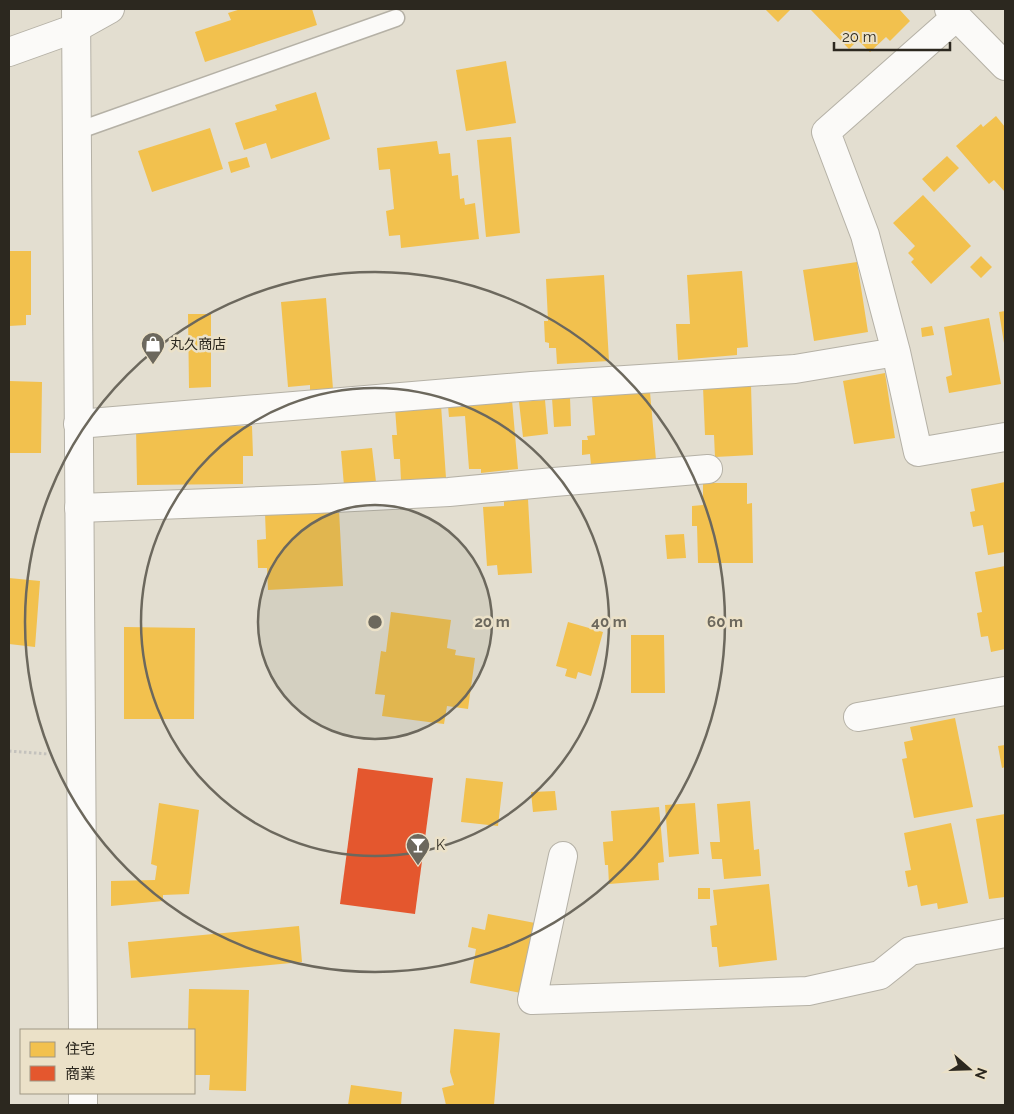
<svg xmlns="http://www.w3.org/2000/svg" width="1014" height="1114" font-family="Raleway,'Noto Sans JP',sans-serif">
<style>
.homes{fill:#f2c14e}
.shops{fill:#e4572e}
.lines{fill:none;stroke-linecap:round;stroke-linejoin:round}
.service-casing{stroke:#b5b1a6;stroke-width:19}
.minor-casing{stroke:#b5b1a6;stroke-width:30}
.tertiary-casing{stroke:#b5b1a6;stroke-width:30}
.secondary-casing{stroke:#b5b1a6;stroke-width:30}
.path{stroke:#c4c2bd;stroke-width:3;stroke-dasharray:2.5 2.5;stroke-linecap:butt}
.service{stroke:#fbfaf8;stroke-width:16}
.minor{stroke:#fbfaf8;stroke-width:28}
.tertiary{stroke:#fbfaf8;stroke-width:28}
.secondary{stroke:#fbfaf8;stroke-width:28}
.ring{fill:none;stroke:#6c685d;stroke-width:2.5}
.labels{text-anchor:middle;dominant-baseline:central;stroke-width:5;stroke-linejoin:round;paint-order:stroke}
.poi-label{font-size:14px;fill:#2c281f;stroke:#ebe1c8;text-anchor:start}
.centre{fill:#6c685d;stroke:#ebe1c8;stroke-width:2.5}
.ring-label{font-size:15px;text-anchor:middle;font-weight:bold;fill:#6c685d;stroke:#ebe1c8;stroke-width:5;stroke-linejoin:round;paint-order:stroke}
</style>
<rect width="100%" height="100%" fill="#e3ded0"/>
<path class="homes" d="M241,9H312L317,25L205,62L195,32L231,20L228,13Z
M765,9H791L778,22Z
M810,9H899L910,21L890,41L886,37L870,52L858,40L849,49Z
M506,61L516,123L466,131L456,70Z
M316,92L330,139L271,159L266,143L244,150L235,123L277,110L275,105Z
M996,116L1005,127V192L994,180L989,184L956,146L981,124L983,127Z
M210,128L223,169L152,192L138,151Z
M511,137L520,233L486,237L477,140Z
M437,141L439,154L450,153L452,176L458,175L460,199L464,198L465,205L475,203L479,239L401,248L400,235L389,236L386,211L394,209L390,169L379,170L377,148Z
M947,156L959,168L934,192L922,179Z
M247,157L250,167L231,173L228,162Z
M923,195L971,246L931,284L911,262L914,259L908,253L915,246L893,223Z
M9,251H31V315H26V325L9,326Z
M981,256L992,267L981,278L970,267Z
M857,262L868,332L814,341L803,270Z
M742,271L748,347L737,348V355L678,360L676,324H690L687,275Z
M604,275L609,361L557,364L556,348H549V343L545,342L544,321H548L546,279Z
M326,298L333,389L310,391V385L288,387L281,302Z
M1005,311V343H1004L999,312Z
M188,314H211V387L189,388Z
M989,318L1001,384L949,393L946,377L952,375L944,327Z
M932,326L934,335L922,337L921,328Z
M885,373L895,438L854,444L843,381Z
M9,381L42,382L41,453H9Z
M751,385L753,455L715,457L714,435H705L703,387Z
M650,392L656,460L591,465L590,454L582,455V440H588L587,436L595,435L592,397Z
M570,397L571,426L554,427L552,398Z
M512,400L518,469L481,473V469H469L465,416L449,417L448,406Z
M545,400L548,434L523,437L519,402Z
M441,405L446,478L401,481L400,459H394L392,435H397L395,408Z
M252,426L253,456H243V484L137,485L136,427Z
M372,448L376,482L344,486L341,451Z
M1005,482V552L988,555L983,525L973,527L970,512L975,511L971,489Z
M703,483H747V504L752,503L753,563H698L697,526H692V506L703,505Z
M528,499L532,573L498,575L497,565L487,566L483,507L504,506V501Z
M339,510L343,586L268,590L267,568H258L257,540L266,539L265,513Z
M684,534L686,558L667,559L665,535Z
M1005,566V649L991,652L988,636L981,637L977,613L982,612L975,572Z
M9,578L40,581L35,647L9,644Z
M391,612L451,620L447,648L456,650L455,655L475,658L468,709L447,706L444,724L382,716L385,695L375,694L381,651L386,652Z
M568,622L603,632L591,676L578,672L576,679L565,676L567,669L556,666Z
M124,627L195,628L194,719H124Z
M631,635H664L665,693H631Z
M955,718L973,807L914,818L902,759L907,758L904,742L913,740L910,727Z
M1005,745V767L1002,768L998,746Z
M466,778L503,782L498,826L461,822Z
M555,791L557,810L533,812L531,792Z
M750,801L754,850L759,849L761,876L724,879L722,859H712L710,842H720L717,804Z
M159,803L199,810L189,894L163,895V901L111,906V881L155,880L157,866L151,864Z
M695,803L699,854L669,857L665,805Z
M659,807L664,862L658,863L659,880L609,884L608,865H605L603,842L613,841L611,811Z
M1005,814V897L989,899L976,819Z
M951,823L968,903L938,909L937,903L921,906L917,885L908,887L905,871L911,870L904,833Z
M769,884L777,960L719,967L717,947H712L710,926L717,925L713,890Z
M698,888H710V899H698Z
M488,914L535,923L521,993L470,983L476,949L468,947L472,927L485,930Z
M299,926L302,962L131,978L128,942Z
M189,989L249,990L246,1091L209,1090L210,1075H194V1030H188Z
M454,1029L500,1033L494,1105H446L442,1088L454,1085L450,1072Z
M351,1085L402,1092L401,1105H348Z"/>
<path class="shops" d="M358,768L433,778L415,914L340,904Z"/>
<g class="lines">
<g class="service-casing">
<path id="service" d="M77,131L396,18"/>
</g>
<g class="minor-casing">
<path id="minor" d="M956,17L826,132L865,235L896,352L918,452L1005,437
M9,52L76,28L110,9
M78,424L532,386L795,369L896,352
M79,508L316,499L449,492L554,482L708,469
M858,717L1005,691
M563,856L532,1000L808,991L880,975L910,951L1005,933"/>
</g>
<g class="tertiary-casing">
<path id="tertiary" d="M76,9L83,1030
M83,1093V1105"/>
</g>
<g class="secondary-casing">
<path id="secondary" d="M949,9L1005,66"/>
</g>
<path class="path" d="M9,751L48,754"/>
<use href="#service" class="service"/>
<use href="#minor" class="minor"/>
<use href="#tertiary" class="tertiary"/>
<use href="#secondary" class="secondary"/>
</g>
<circle cx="375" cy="622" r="117" fill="#6c685d" fill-opacity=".12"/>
<g class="ring">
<circle cx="375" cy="622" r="117"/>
<circle cx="375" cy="622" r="234"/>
<circle cx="375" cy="622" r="350"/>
</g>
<defs>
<g id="shop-pin" transform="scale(1.25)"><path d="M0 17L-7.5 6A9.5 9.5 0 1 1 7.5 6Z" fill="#6c685d" stroke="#ebe1c8"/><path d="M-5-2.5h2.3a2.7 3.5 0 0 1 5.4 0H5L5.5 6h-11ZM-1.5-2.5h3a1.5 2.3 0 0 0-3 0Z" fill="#fff"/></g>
<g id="bar-pin" transform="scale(1.25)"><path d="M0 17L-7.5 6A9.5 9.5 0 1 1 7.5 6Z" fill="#6c685d" stroke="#ebe1c8"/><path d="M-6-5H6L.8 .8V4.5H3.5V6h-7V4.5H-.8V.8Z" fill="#fff"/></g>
</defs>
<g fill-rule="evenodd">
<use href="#shop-pin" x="153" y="344"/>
<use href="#bar-pin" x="418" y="845"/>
</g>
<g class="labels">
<g class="poi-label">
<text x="170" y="344">丸久商店</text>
<text x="436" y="845">K</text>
</g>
</g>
<circle cx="375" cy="622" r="8" class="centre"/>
<g class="ring-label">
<text x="492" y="627">20 m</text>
<text x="609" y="627">40 m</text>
<text x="725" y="627">60 m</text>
</g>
<rect width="1014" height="1114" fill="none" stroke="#2c281f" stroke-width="20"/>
<rect x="20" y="1029" width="175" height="65" fill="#ebe1c8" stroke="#9f9784"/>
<rect x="30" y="1042" width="25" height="15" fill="#f2c14e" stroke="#9f9784"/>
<text x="65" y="1054" font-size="15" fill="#2c281f">住宅</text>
<rect x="30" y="1066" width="25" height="15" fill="#e4572e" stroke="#9f9784"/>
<text x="65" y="1079" font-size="15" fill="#2c281f">商業</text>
<g transform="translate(969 1069) rotate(110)" stroke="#ebe1c8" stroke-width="4" paint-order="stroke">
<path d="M0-4L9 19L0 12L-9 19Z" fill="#2c281f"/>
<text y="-8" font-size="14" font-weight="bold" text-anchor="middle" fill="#2c281f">N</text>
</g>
<path d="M834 42v8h116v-8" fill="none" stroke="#2c281f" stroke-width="2.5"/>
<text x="842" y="42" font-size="15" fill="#2c281f" stroke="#ebe1c8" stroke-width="4" paint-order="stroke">20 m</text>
</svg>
